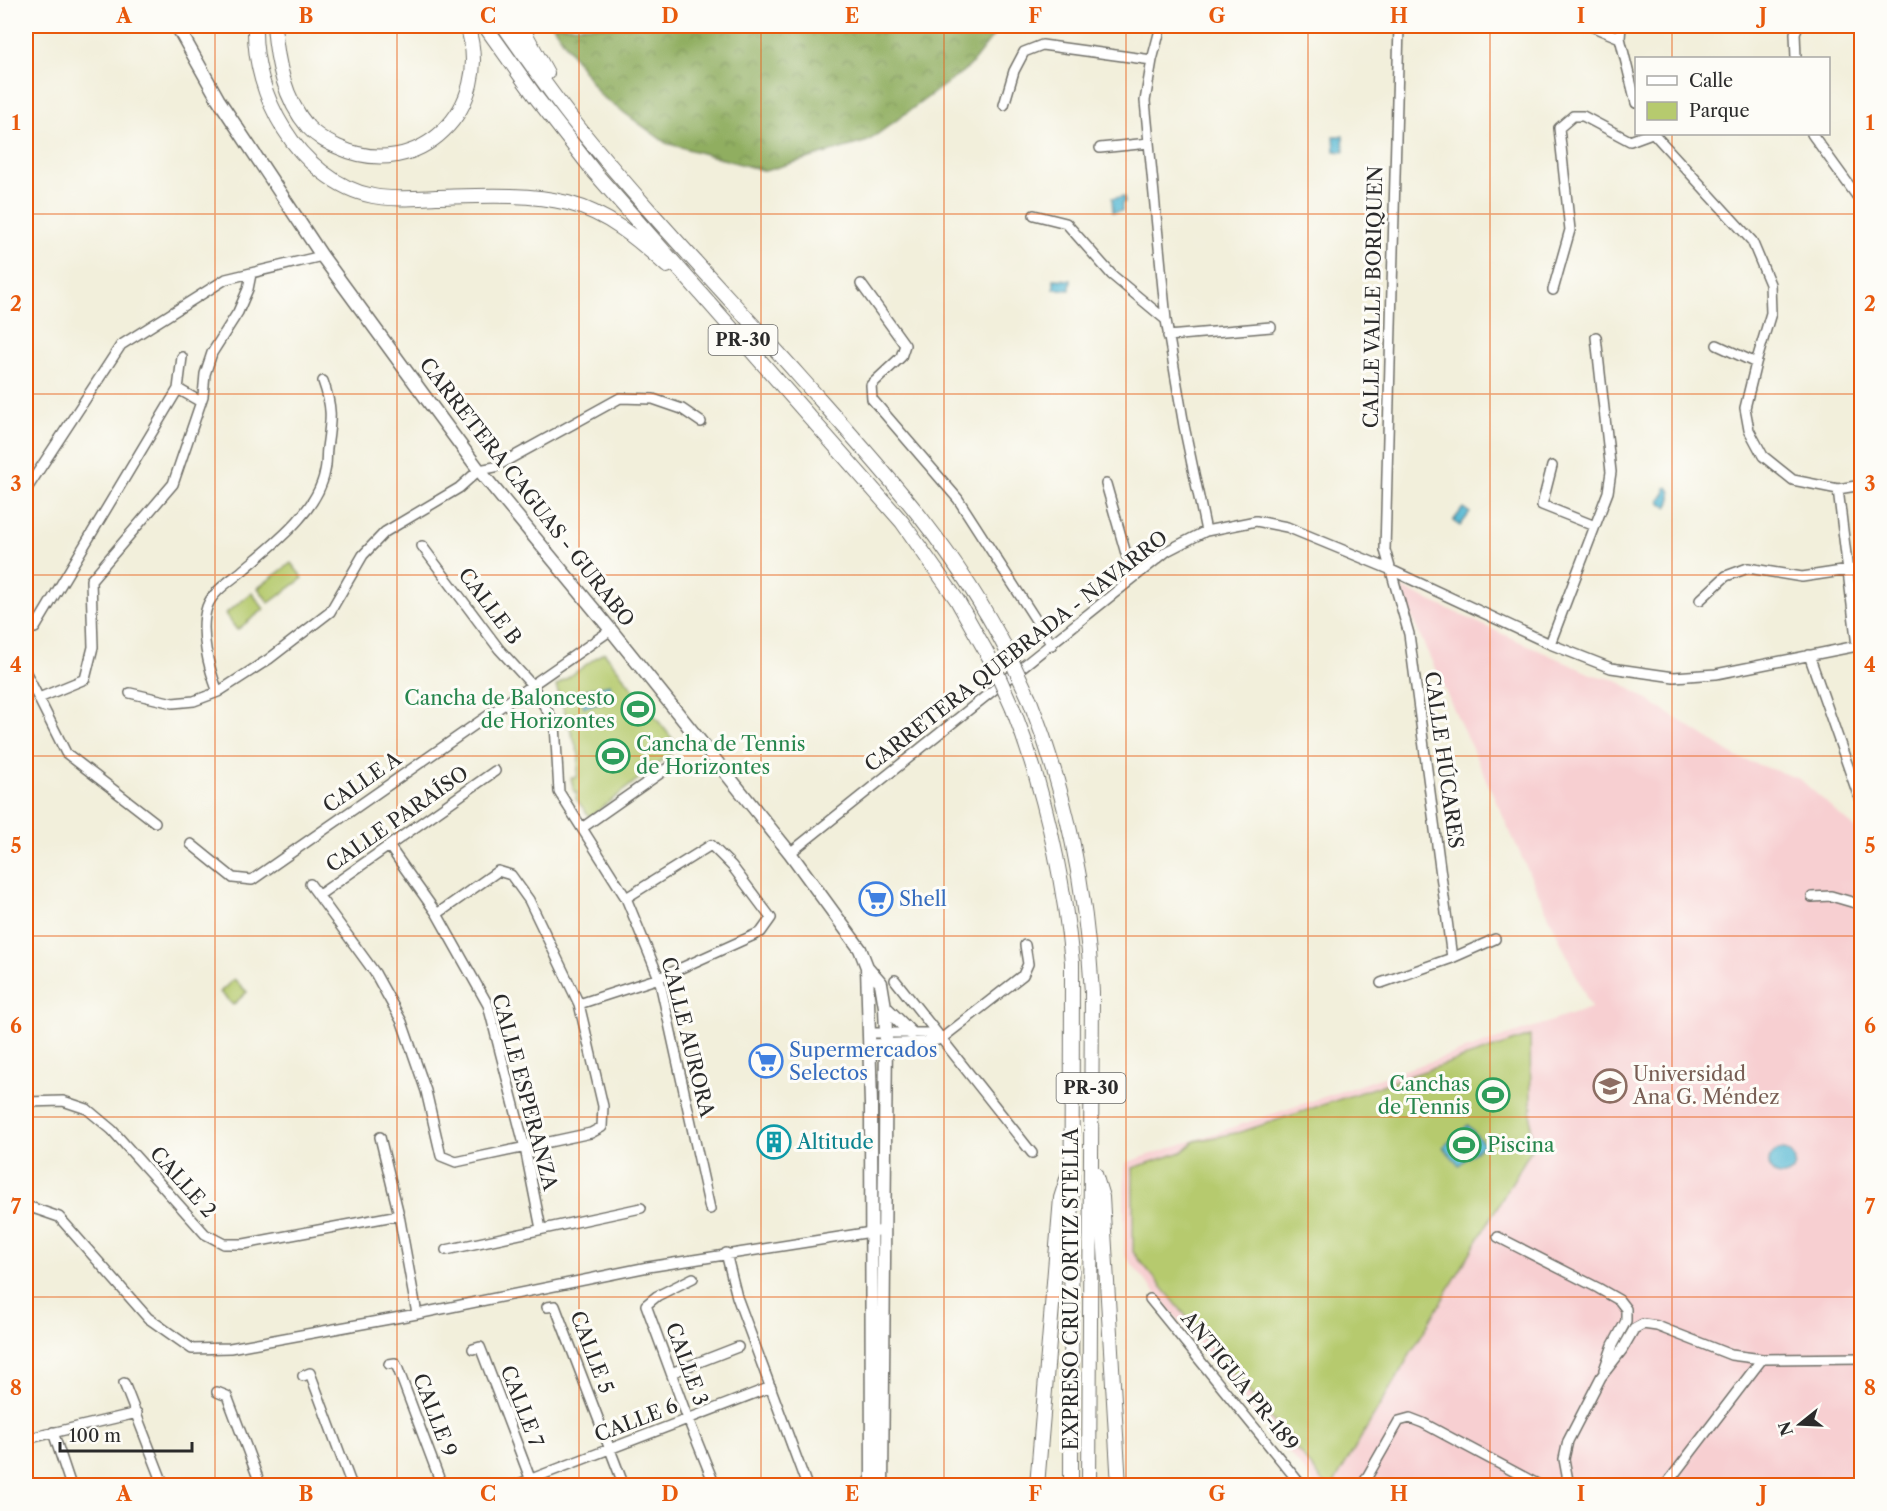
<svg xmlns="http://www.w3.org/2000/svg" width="1887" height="1511" font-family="'Libre Caslon Text',serif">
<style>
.built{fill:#f7cfd1}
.forest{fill:url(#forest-crowns);stroke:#5e6c46;stroke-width:1.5}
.park{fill:#b6ca6e;stroke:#707a4c;stroke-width:1.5}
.water{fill:#55b8d3;stroke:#40727f;stroke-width:1.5}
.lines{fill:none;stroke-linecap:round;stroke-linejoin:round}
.minor-casing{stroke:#717069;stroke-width:12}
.major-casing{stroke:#717069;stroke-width:15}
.highway-casing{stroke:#717069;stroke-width:16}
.minor{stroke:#fff;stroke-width:9}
.major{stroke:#fff;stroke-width:12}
.highway{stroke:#fff;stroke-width:14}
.highway-bridge-casing{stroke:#717069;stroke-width:16;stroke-linecap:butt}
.highway-bridge{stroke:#fff;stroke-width:14}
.grid{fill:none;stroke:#e8590c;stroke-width:1.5;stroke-opacity:0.55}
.labels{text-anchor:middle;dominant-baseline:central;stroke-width:6;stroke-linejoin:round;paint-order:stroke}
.shield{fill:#fdfcf7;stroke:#6a6a68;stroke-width:1.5}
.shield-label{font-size:18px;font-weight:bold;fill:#2b2b2b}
.street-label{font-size:20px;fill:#2b2b2b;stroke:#fdfcf7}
.leisure-label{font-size:20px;fill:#27864d;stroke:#fdfcf7;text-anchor:end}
.shop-label{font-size:20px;fill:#366cbe;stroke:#fdfcf7;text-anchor:start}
.education-label{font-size:20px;fill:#785e54;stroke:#fdfcf7;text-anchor:start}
.culture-label{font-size:20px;fill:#0d838f;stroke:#fdfcf7;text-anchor:start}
.neatline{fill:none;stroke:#e8590c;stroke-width:2}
.grid-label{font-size:20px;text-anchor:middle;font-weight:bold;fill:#e8590c}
</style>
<defs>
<pattern id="forest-crowns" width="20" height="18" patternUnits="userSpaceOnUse" patternTransform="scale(1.5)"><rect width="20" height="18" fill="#90ae61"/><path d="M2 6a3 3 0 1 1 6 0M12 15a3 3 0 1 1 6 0" fill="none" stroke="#768e50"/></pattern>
</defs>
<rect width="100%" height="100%" fill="#fdfcf7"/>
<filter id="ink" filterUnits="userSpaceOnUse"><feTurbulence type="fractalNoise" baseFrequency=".0167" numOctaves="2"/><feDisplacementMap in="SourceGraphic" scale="12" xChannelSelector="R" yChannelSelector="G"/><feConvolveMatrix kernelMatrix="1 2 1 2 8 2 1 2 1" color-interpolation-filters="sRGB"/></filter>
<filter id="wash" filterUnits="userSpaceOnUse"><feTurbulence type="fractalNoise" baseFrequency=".008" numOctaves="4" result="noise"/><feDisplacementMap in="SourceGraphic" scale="24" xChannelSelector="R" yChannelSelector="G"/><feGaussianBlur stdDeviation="1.35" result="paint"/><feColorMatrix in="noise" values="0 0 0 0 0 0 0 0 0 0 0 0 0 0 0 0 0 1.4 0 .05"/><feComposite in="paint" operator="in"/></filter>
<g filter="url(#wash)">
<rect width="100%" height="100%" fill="#f2efdb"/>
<path class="built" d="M1402,588L1593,675L1617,680L1736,757L1800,779L1861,834V1485H1316L1124,1255L1125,1163L1591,1008L1411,616Z"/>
<path class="forest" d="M553,26H1001L969,67L868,141L765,171L666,143L600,95Z"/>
<path class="park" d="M291,563L303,578L269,603L258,588Z
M252,593L264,609L237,630L225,614Z
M604,652L679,747L590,817L576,799L577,792H574L571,778L577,777L579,755L556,686Z
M234,979L247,992L233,1005L220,992Z
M1530,1036L1531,1105L1533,1108L1531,1110V1150L1333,1485H1326L1133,1252V1168L1182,1152L1195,1141L1241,1132Z"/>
<path class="water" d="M1334,136H1343L1344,152L1335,151Z
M1124,197L1125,202L1122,203V211L1113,212L1112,198Z
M1054,279L1071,280L1070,290L1054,289Z
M1668,487C1673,493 1672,501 1667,507L1661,503L1660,499L1665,494V488Z
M1463,508L1470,513L1460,526L1453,521Z
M610,684L613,700L584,707L580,691Z
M1468,1125L1484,1144L1459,1165L1443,1147Z
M1769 1163a13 13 0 1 1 26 0a13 13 0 1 1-26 0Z"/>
</g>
<g filter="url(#ink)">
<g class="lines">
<g class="minor-casing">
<path id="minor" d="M1161,26L1152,60L1145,101L1166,320L1184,426L1206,531
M1399,26L1385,550L1409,634L1452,958
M1591,26L1620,38
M1621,26L1620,38L1636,103
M1796,58L1795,33L1798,26
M1004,105L1014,71L1024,52L1042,45L1152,60
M1654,134L1752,241L1770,284L1771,313L1756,363L1745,408L1749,430L1763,456L1793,480L1838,489L1862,485
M1812,134L1862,203
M1100,148L1149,143
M1034,215L1066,223L1112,275L1166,320
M861,284L905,345L901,357L871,385L872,399L958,499L1052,645
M1553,290L1570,230L1559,128L1573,116H1583L1630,141L1649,134
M1168,336L1271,327
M1717,345L1756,363
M178,389L201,402
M1552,466L1542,505L1595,526
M1106,484L1133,578
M1838,489L1857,646
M26,490L121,345L226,279L322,256
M422,546L499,649L532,685L555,724L559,792L626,898L659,978L710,1209
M1700,600L1726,576L1748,568L1802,577L1862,568
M35,628L178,389L182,357
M1550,644L1608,492L1611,472L1596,337
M1809,655L1862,806
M26,673L66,753L155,822
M218,692C209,669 199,631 207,607C212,592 230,581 242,571C271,546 318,512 325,471C327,463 326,456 327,448C331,419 333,409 323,381
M130,693L173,703L194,701L218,692L269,659L330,612L363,555L385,532L459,488L479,470L495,467L620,398L653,399L682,409L701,422
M39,698L85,679L93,647L91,580L173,484L203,396L205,374L212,353L238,312L248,289L251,274
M582,828L669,767
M191,844L233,878L252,880L611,630
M389,846L437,914L488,1005L525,1148L541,1229
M790,853L1167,551L1206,531L1256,521L1287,527L1389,569L1550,644L1611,668L1674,677L1716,674L1862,645
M310,884L375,973L402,1022L426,1091L441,1156L456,1162L591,1133L602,1127L603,1106L579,1004L529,900L511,875L498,871L437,914
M319,895L495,771
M1812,897L1831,896L1862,905
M895,980L1032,1153
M1381,983L1452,958L1495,939
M579,1004L659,978L761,932L771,918L732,866L711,845L626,898
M869,1033H927L941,1039L931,1042L869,1044
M941,1039L1023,975L1028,964L1025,945
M26,1102L63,1101L87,1109L112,1130L205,1234L224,1244H244L399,1215
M380,1137L399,1215L417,1314
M26,1210L33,1208L59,1217L148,1318L192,1349L230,1348L417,1314L648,1267L884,1230
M1498,1237L1598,1288L1619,1300L1626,1309V1321L1613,1345L1604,1370
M446,1250L641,1208
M726,1253L737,1297L807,1486
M693,1278L657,1296L646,1305L688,1419L715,1486
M1150,1299L1302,1486
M547,1307L555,1306L624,1486
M473,1349L480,1347L482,1352L533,1486
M389,1364L395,1363L398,1369L442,1486
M671,1373L738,1347
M303,1376L310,1373L352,1486
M124,1383L164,1486
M217,1392L227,1396L261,1486
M53,1432L71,1486
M26,1439L137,1413
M513,1486L771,1387
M1362,1486L1399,1421L1410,1418L1423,1423L1541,1486
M1569,1486L1564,1459L1568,1441L1601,1377L1622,1350L1634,1329L1643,1324L1657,1326L1731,1355L1762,1359
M1665,1486L1762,1359L1862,1358"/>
</g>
<g class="major-casing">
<path id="major" d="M177,26L218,99L322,256L431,405L479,470L611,630L790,853L860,949L867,967L881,983L885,1007L886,1034L882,1486
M867,967L871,1104L872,1486
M885,1007L911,1033"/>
</g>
<g class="highway-casing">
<path id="highway" d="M255,26C254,61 265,99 284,129C303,160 336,189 373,196C393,200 416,198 436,197C480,196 526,193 568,203C607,213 638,239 667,266
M274,26C277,61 284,99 308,127C317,137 327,142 338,147C419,184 495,107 467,26
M485,26L535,96L595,173L902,522L957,600L992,662
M504,26C528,60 552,95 579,128C649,214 726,294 799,376C878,465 952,543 1007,651
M521,26L547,73
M1029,698C1067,795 1086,888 1092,992L1089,1486
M1013,709C1045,791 1063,874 1072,962L1071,1486
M1095,1174L1102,1197L1119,1486
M1037,1486L1061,1198L1068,1176"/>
</g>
<use href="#minor" class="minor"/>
<use href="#major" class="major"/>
<use href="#highway" class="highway"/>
<g class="highway-bridge-casing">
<path id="highway-bridge" d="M1007,651L1029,698
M992,662L1013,709"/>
</g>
<use href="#highway-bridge" class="highway-bridge"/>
</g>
</g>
<path class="grid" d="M215,26V1486M397,26V1486M579,26V1486M761,26V1486M944,26V1486M1126,26V1486M1308,26V1486M1490,26V1486M1672,26V58M1672,134V1486M26,214H1862M26,394H1862M26,575H1862M26,756H1862M26,936H1862M26,1117H1862M26,1297H1862"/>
<defs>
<g id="stadium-ring" transform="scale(1.725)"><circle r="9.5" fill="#fdfcf7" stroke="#2e9e5b" stroke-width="1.5"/><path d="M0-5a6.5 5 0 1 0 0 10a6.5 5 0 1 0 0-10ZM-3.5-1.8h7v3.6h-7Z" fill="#2e9e5b"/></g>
<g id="supermarket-ring" transform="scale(1.725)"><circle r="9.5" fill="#fdfcf7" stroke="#3f7fe0" stroke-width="1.5"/><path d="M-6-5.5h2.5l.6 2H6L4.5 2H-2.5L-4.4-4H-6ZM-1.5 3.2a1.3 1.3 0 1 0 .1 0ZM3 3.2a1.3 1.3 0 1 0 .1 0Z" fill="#3f7fe0"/></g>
<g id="university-ring" transform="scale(1.725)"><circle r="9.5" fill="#fdfcf7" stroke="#8d6e63" stroke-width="1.5"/><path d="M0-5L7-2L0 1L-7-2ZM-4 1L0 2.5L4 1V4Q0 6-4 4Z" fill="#8d6e63"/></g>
<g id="building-ring" transform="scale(1.725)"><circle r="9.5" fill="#fdfcf7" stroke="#0f9aa8" stroke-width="1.5"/><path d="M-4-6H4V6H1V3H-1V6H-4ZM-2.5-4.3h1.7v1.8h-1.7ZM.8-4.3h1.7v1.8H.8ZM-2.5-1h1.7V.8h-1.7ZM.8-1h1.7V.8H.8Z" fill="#0f9aa8"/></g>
</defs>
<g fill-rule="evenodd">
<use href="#stadium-ring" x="638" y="709"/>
<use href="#stadium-ring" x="613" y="756"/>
<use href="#supermarket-ring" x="876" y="899"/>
<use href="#supermarket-ring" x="766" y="1061"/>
<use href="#university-ring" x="1610" y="1086"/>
<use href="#stadium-ring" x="1493" y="1095"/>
<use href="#building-ring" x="774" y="1142"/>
<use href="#stadium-ring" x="1464" y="1145"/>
</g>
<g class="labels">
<g class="shield">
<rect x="708.5" y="325" width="69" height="30" rx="4.5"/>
<rect x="1056.5" y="1073" width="69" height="30" rx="4.5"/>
</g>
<g class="shield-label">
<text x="743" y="340">PR-30</text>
<text x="1091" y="1088">PR-30</text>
</g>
<g class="street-label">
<text transform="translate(1373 297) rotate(-89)">CALLE VALLE BORIQUEN</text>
<text transform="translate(527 492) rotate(52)">CARRETERA CAGUAS - GURABO</text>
<text transform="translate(490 606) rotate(53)">CALLE B</text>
<text transform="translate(1016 651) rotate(-38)">CARRETERA QUEBRADA - NAVARRO</text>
<text transform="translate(1444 760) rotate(82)">CALLE HÚCARES</text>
<text transform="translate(362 782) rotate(-35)">CALLE A</text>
<text transform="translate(397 819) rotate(-35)">CALLE PARAÍSO</text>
<text transform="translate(688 1037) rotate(76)">CALLE AURORA</text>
<text transform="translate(525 1092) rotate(75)">CALLE ESPERANZA</text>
<text transform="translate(183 1182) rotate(48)">CALLE 2</text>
<text transform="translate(1071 1289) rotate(-90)">EXPRESO CRUZ ORTIZ STELLA</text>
<text transform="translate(592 1352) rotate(69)">CALLE 5</text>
<text transform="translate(687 1364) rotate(70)">CALLE 3</text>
<text transform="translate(1240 1381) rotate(51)">ANTIGUA PR-189</text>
<text transform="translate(522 1406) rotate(69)">CALLE 7</text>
<text transform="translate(435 1415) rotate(69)">CALLE 9</text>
<text transform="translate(636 1420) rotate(-21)">CALLE 6</text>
</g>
<g class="leisure-label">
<text x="615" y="698">Cancha de Baloncesto<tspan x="615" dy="23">de Horizontes</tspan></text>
<text x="636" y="744" text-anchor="start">Cancha de Tennis<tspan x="636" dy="23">de Horizontes</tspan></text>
<text x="1470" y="1084">Canchas<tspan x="1470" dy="23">de Tennis</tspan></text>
<text x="1487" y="1145" text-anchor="start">Piscina</text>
</g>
<g class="shop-label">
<text x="899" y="899">Shell</text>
<text x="789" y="1050">Supermercados<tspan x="789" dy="23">Selectos</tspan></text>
</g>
<g class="education-label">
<text x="1633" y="1074">Universidad<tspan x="1633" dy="23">Ana G. Méndez</tspan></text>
</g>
<g class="culture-label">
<text x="797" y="1142">Altitude</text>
</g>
</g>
<rect width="1887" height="1511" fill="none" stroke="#fdfcf7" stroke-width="66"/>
<rect x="1635" y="57" width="195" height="78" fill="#fdfcf7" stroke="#a9a8a5" stroke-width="1.5"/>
<rect x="1647" y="76" width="30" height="9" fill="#ffffff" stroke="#a9a8a5" stroke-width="1.5"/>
<text x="1689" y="87" font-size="18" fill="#2b2b2b">Calle</text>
<rect x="1647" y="102" width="30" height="18" fill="#b6ca6e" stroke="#a9a8a5" stroke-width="1.5"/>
<text x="1689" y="117" font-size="18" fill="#2b2b2b">Parque</text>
<g transform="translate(1800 1424) rotate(252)" stroke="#fdfcf7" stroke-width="4.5" paint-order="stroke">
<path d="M0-4.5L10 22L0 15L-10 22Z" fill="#2b2b2b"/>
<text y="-9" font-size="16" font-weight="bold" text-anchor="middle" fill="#2b2b2b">N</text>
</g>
<path d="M60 1442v9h132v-9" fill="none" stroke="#2b2b2b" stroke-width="3"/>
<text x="69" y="1442" font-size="18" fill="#2b2b2b" stroke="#fdfcf7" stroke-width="4.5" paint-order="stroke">100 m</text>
<rect x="33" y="33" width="1821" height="1445" class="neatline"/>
<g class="grid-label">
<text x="124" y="23">A</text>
<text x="306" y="23">B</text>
<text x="488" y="23">C</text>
<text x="670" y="23">D</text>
<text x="852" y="23">E</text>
<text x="1035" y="23">F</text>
<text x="1217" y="23">G</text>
<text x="1399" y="23">H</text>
<text x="1581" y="23">I</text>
<text x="1763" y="23">J</text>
<text x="16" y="130">1</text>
<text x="1870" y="130">1</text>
<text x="16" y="311">2</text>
<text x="1870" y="311">2</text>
<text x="16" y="491">3</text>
<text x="1870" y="491">3</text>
<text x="16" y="672">4</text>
<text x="1870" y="672">4</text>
<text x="16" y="853">5</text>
<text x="1870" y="853">5</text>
<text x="16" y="1033">6</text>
<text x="1870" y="1033">6</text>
<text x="16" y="1214">7</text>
<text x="1870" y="1214">7</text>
<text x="16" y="1395">8</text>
<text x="1870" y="1395">8</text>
<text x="124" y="1501">A</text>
<text x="306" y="1501">B</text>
<text x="488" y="1501">C</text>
<text x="670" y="1501">D</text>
<text x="852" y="1501">E</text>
<text x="1035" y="1501">F</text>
<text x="1217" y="1501">G</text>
<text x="1399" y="1501">H</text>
<text x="1581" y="1501">I</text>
<text x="1763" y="1501">J</text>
</g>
</svg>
